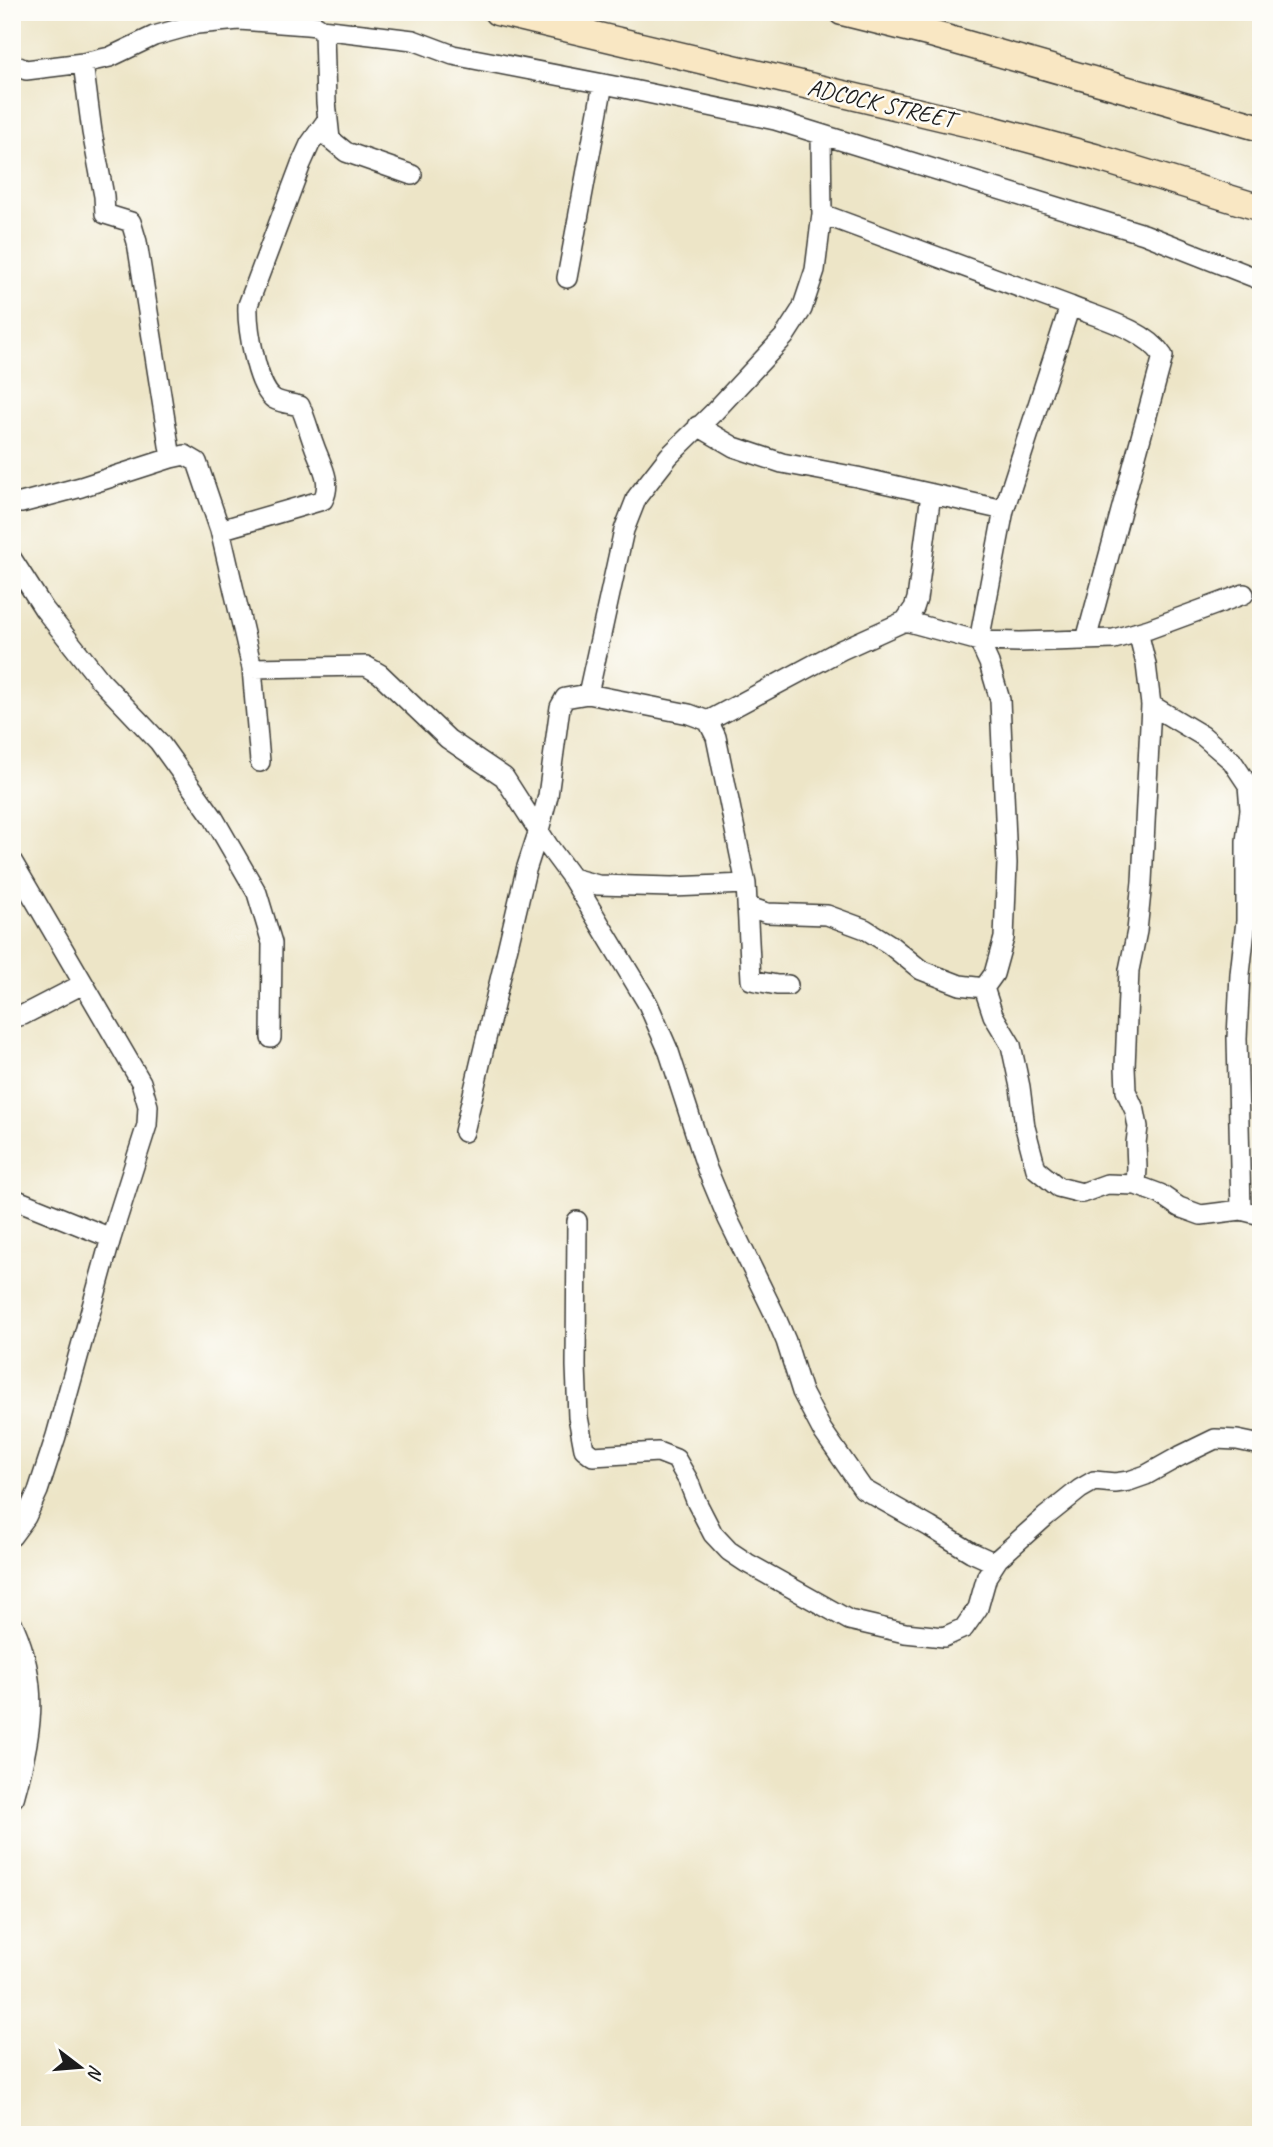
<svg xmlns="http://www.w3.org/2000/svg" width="1273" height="2147" font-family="Caveat,sans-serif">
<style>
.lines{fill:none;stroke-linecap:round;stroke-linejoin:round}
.minor-casing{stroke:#3b3a36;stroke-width:22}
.tertiary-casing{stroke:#3b3a36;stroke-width:27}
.secondary-casing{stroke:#3b3a36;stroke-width:29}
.minor{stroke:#fff;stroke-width:19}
.tertiary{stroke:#fff;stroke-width:24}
.secondary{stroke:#f9e7c3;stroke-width:26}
.labels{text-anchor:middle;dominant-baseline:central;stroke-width:5;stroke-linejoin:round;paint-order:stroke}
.street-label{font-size:24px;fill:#1c1c1c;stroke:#fdfcf7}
</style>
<rect width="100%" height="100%" fill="#fdfcf7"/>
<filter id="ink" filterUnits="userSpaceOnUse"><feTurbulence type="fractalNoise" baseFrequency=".0143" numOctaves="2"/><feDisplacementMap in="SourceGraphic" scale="14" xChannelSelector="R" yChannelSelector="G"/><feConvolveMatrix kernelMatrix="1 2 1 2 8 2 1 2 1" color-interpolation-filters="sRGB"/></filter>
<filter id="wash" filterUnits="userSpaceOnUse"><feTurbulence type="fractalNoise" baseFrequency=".00686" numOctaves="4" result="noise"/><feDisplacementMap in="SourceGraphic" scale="28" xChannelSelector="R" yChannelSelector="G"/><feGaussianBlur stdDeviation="1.57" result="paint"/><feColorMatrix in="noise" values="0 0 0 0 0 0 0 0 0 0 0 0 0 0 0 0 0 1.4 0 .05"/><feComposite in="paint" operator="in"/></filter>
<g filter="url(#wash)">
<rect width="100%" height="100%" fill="#ede5c7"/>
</g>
<g filter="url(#ink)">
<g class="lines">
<g class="minor-casing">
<path id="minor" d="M321,29L413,40L453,55L619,87L775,120L1144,234L1261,280
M83,63L92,132L104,196L105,214L131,222L137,242L171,458
M12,64L26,70L83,63L110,57L154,36L197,24L239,20L307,25L317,26L324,32L326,102L330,139L346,152L412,175
M567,278L603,84
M1070,306C1099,318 1145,329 1163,356L1086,640
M698,426L734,447L782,463L857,477L1004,510
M12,503H21L81,487L171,458L185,455L197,462L220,530L252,668L260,762
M220,530L323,500C333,481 320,463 314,445C309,432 306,419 300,406C292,404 281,403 274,399C256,387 247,325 248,305L301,164L310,144L327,120
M12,559L44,609L100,680L159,742L213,817L257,893L272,943L271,1038
M905,621L979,641L1020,642L1114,639L1149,629L1244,594
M252,668L366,666L380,674L448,739L504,777L549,847L572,878L598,885L672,887L746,884
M1151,705L1203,736L1232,761L1248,785L1250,810L1246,841V921L1240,974L1237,1038L1241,1210
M708,721L841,650L905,621L914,608L917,599L931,494
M12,861L141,1082L148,1106L147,1125L111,1238L56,1436L38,1491L26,1517L12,1536
M572,878L648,1004L669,1052L707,1169L728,1219L774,1313L786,1341L802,1392L822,1430L863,1489L930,1527L971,1552L995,1563
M749,907L767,913L827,915L865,929L889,944L921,970L960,985L984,988L994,974L1004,938L1007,863L1000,700L989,663L979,641L1004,510L1070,306L822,214
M788,985H777L751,980L746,884L716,737L708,721L689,714L588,694L624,530L637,497L669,456L714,412L784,337L802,309L815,270L822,214L821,135
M984,988L993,1015L1011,1045L1020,1087L1025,1127L1036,1169L1058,1187L1082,1193L1107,1184L1136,1185L1160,1194L1179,1207L1201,1215L1241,1210L1261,1215
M12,1018L23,1015L83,984
M464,1132L526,870L539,830L548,796L560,707L565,698L588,694
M1136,1185L1137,1168L1136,1143L1138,1127L1135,1111L1126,1091L1125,1067L1129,970L1137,931L1142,882L1151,705L1146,664L1138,632
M12,1198L111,1238
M577,1221L576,1366L578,1417L584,1449L593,1456L658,1452L676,1459L688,1480L697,1503L713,1534L729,1551L747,1563L849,1620L905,1633L944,1637L964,1628L978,1608L987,1576L998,1559L1045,1517L1080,1489L1094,1481L1115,1483L1129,1481L1146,1475L1180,1456L1215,1439L1237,1440L1261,1445"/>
</g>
<g class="tertiary-casing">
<path id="tertiary" d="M12,1628C38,1688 29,1735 12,1796"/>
</g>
<g class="secondary-casing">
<path id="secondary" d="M497,12L991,129L1095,157L1261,208
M842,12L935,35L1261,128"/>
</g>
<use href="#minor" class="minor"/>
<use href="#tertiary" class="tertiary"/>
<use href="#secondary" class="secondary"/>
</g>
</g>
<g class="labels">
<g class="street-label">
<text transform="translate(881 103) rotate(13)">ADCOCK STREET</text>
</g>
</g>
<rect width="1273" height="2147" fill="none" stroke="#fdfcf7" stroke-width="42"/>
<g transform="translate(80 2067) rotate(106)" stroke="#fdfcf7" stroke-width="5" paint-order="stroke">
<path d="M0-5L12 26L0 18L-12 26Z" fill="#1c1c1c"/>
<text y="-10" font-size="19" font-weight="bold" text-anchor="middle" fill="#1c1c1c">N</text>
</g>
</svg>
